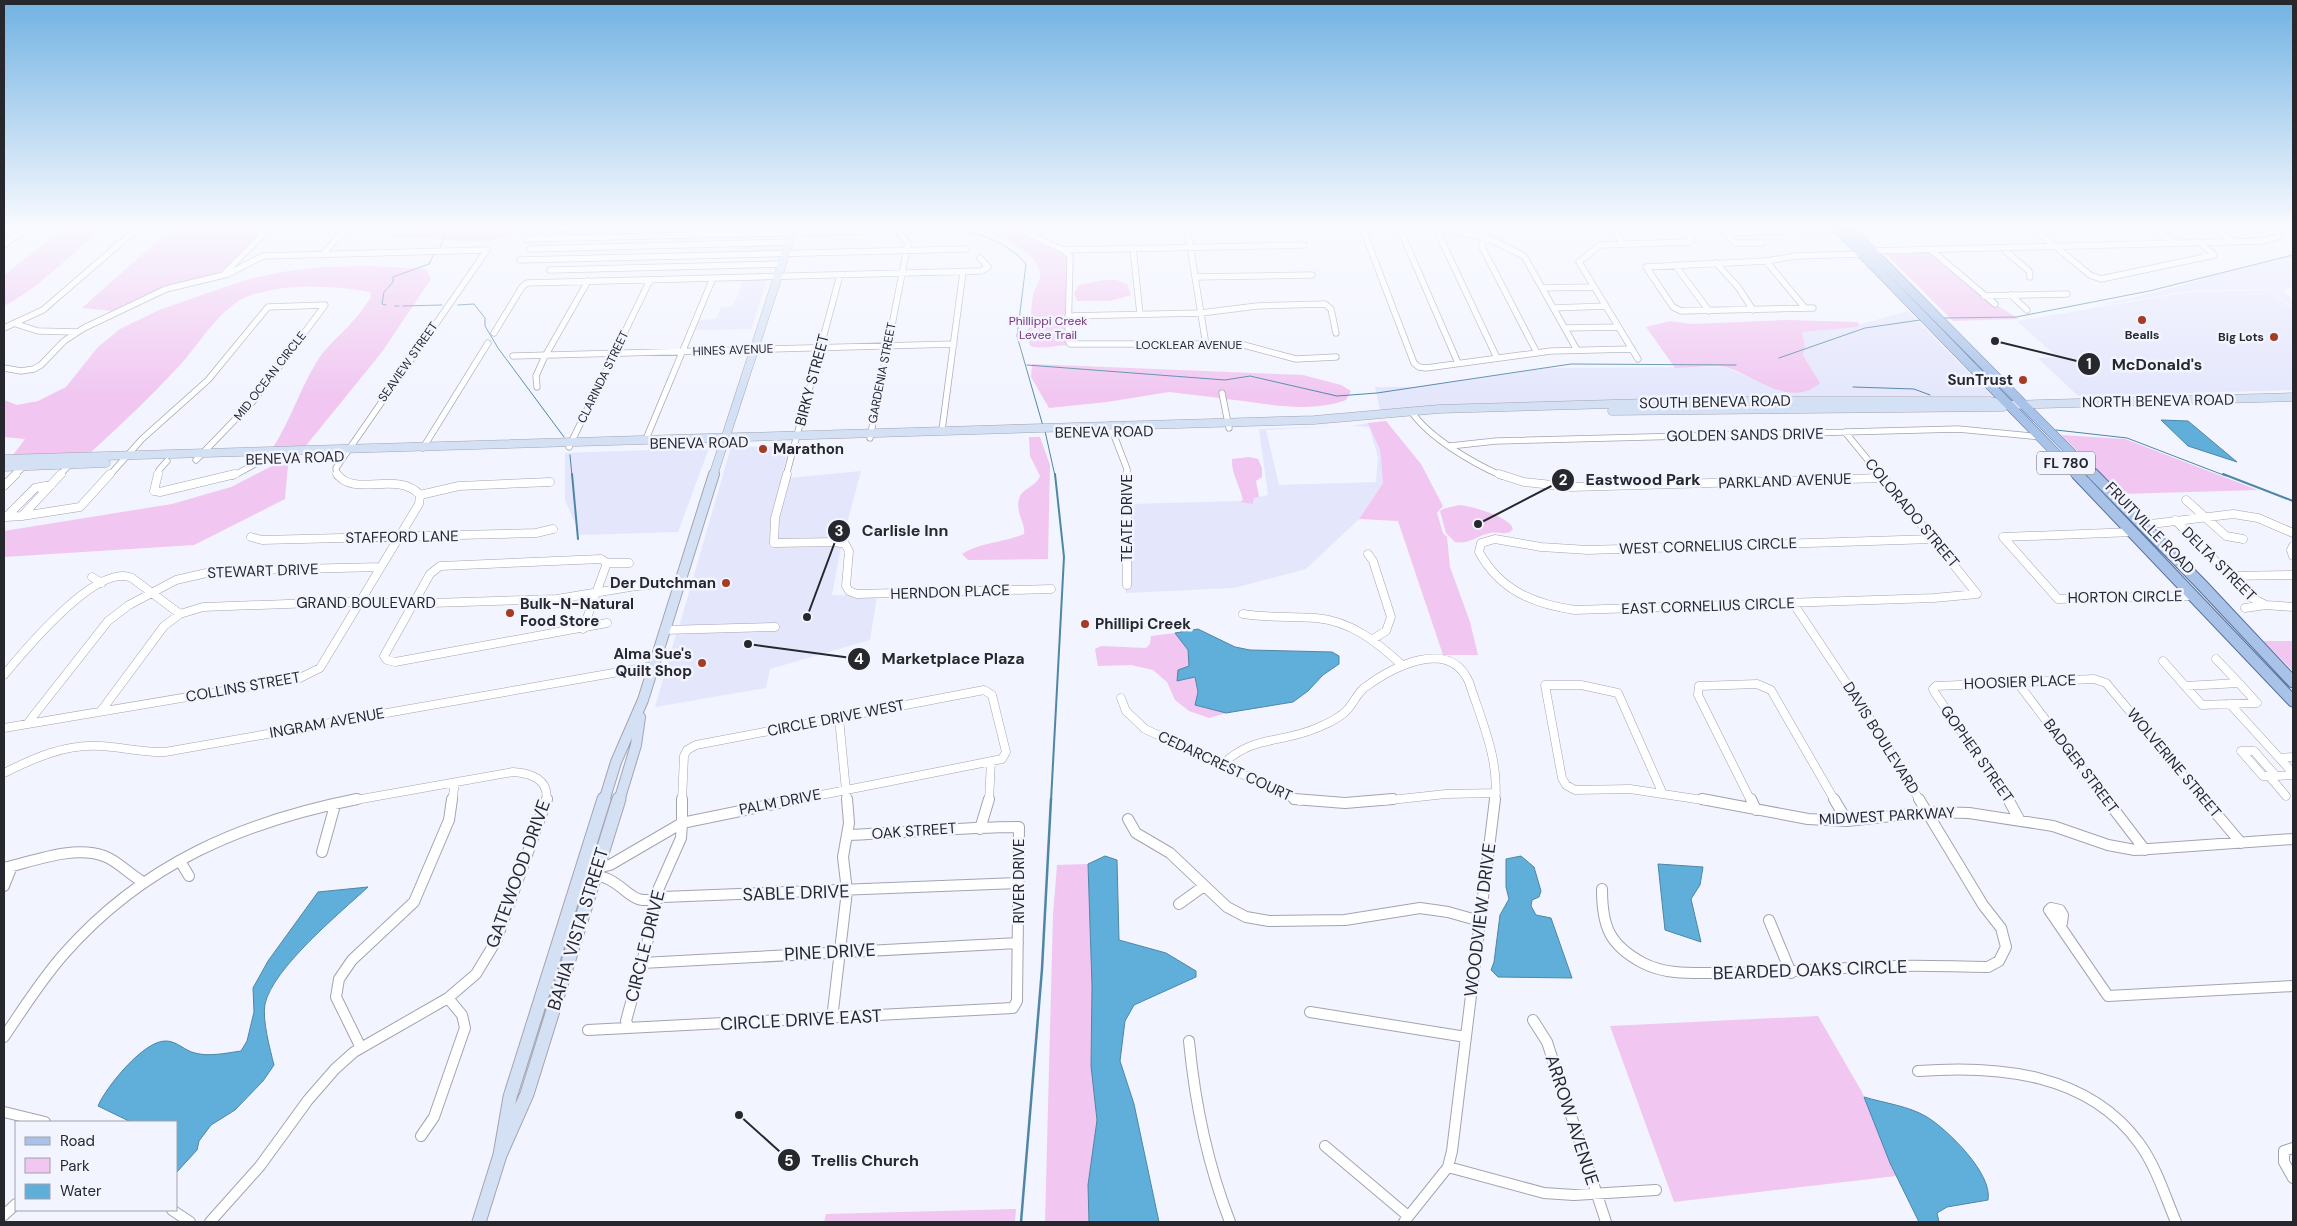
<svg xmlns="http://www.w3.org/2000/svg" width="2297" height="1226" font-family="'DM Sans',sans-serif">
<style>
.built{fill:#e4e6fc}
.green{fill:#f1c6f1}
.water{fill:#60aeda;stroke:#4f86a6}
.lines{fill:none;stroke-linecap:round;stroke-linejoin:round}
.stream-far2{stroke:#4f86a6;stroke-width:1}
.stream-far1{stroke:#4f86a6;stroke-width:2}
.stream{stroke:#4f86a6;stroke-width:2.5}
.street-far2-casing{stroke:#a3a4b1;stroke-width:7}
.street-far1-casing{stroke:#a3a4b1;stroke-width:9}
.street-casing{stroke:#a3a4b1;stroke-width:12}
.secondary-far2-casing{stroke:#a3a4b1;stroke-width:9}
.secondary-far1-casing{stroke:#a3a4b1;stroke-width:12}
.secondary-casing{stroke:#a3a4b1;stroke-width:15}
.primary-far1-casing{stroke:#56729d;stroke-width:10}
.primary-casing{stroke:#56729d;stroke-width:13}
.street-far2{stroke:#fff;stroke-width:5.5}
.street-far1{stroke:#fff;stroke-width:8}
.street{stroke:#fff;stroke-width:10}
.secondary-far2{stroke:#d4e1f4;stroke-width:8}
.secondary-far1{stroke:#d4e1f4;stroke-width:10}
.secondary{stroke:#d4e1f4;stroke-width:13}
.primary-far1{stroke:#a9c2e8;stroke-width:9}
.primary{stroke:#a9c2e8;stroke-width:11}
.poi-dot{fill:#a43b22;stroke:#f2f4ff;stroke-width:2}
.labels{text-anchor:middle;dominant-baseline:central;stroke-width:5;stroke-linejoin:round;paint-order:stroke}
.far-park-label{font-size:12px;fill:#77357a;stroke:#f2f4ff}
.far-poi-label{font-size:12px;font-weight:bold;fill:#27282d;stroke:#f2f4ff}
.far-street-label{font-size:12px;fill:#27282d;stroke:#f2f4ff}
.shield{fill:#f2f4ff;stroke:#64656c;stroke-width:1}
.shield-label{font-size:14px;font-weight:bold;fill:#27282d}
.street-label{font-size:15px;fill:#27282d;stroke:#f2f4ff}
.poi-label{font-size:15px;font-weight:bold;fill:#27282d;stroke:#f2f4ff;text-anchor:end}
.near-street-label{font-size:18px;fill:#27282d;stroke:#f2f4ff}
.leader{fill:none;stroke:#27282d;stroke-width:2}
.callout-dot{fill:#27282d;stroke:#f2f4ff;stroke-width:2}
.mark-label{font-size:15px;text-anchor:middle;font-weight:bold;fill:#fff}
.callout-label{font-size:16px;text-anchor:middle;font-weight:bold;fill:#27282d;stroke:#f2f4ff;stroke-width:5;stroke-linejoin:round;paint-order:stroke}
</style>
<rect width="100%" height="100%" fill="#f2f4ff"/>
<path class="built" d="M780,244L777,253L728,254L732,245Z
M2293,253V287L2283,290L2293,300V307L2266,289L2188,291L2091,307L2161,291Z
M768,278L751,329L694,330L698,320L716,319L721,307L733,306L744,279Z
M2267,290L2293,309V390L2078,396L2038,358L2057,357L2017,321L2189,292Z
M1908,311L1992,396L1825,397L1380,410L1375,387H1414L1549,368L1725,367L1776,389L1820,383L1803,355L1805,347L1802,332L1858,327V325Z
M1368,423L1380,450L1383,483L1359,519L1306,569L1234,588L1126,593L1125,587L1130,586V504L1237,501L1253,504L1254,498L1268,495L1259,429L1343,426L1266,430L1279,485L1376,482L1378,457L1369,427L1352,426Z
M792,446L785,463L772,520L770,545L777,544V531L788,478L861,471L842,542L832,595L877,596L870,640L770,669L766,688L655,707L677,631L777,629L779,624H761L679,627L731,447Z
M709,448L678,532L580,535L565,500V453Z"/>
<path class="green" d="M66,227H105C71,253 42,286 4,306V275Z
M173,227H267L232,263L217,274L150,295L112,311L82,308Z
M396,227H526C496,248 459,242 425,238C414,237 402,238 390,238Z
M977,227H1011L1060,249L1069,257L1065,305L1066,343L1069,345C1055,345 1044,350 1030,346L1026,333C1032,320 1031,308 1033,295C1035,289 1039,283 1040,277C1043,253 995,234 977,227Z
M1883,251L1928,252L1974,291L2019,319L1953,321Z
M371,266L426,269L431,279L382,352L304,448L272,449C290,422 299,391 316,363C325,347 340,336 352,322C359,315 365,306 371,297L370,292C331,285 287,283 249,296C222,305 199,344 180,365C151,396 121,425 90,453L13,455L25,439L4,437V400L17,405L38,401L66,387L98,347L120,329L159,310L196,297L249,279L282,272L321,267Z
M1104,280H1116L1127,284L1131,295L1110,301H1077L1074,293L1079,285Z
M1786,320L1858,322L1859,327L1802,332L1805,347L1803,355L1820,383C1791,409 1755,376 1726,367C1714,364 1688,368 1675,368L1646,327L1670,321L1692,324Z
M1032,364L1303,375L1341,385L1351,391L1346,400C1308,414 1265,403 1226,399L1224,391H1219L1220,398L1169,392L1107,402L1049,408L1031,377Z
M1386,421L1421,464L1443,506L1437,513L1443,533L1447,537L1450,567L1470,622L1478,655H1443L1398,521L1359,519L1383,483L1380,450L1368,423Z
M2061,435L2125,439L2258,490L2121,494Z
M1029,437H1040L1050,465L1048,559L968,560L962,554C981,542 1003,543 1024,534C1026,524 1015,512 1019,499C1022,488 1036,487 1040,476L1030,456Z
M1249,457L1258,459L1262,468V477L1256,481L1259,497L1254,498L1253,504L1240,502L1243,500C1240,486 1231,473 1232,459Z
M274,465H288L285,499L194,545L4,557V531L172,504L231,487Z
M1459,505C1471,506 1511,517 1513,529C1507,537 1498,531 1490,533C1477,535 1470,545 1455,542L1446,533L1440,511L1443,509Z
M1175,633L1188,650L1189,666L1178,670V681L1195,677L1198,692L1195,705L1226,713L1209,718L1189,711L1175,700L1167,682L1153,670L1131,665L1098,666L1095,649L1101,646L1146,648L1150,644L1151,636Z
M2263,641H2293V671Z
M1088,864L1092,986L1091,1066L1097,1120L1088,1185L1089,1222H1045L1053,915L1057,865Z
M1818,1016L1862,1092L1896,1176L1674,1202L1610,1026Z
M1016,1209L1015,1222H824L826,1214Z"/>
<path class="water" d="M2161,420L2188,421L2237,462L2188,446Z
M1198,629L1235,647L1250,650L1332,652L1339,656V664L1323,675L1308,691L1293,702L1226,713L1195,705L1198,692L1195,677L1177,681L1178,670L1189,666L1188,650L1175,633Z
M1105,856L1117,860L1119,940L1166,953L1196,971V977L1134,1005L1125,1021L1120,1061L1134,1104L1159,1222H1089L1088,1185L1097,1120L1091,1066L1092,986L1088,864Z
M1521,856L1534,867L1541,891L1539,897L1532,900L1531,906L1536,915L1551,918L1572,978L1498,977L1491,970L1494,962L1500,915L1509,899L1506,887V859Z
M1658,864L1703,867L1700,885L1691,899L1701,942L1665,930Z
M368,887C340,913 273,968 265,1004C262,1020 270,1049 274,1065L263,1081L235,1110L211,1125L199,1141L197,1150L176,1173V1122H131L98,1106C106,1087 144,1040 166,1041C177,1041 185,1051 195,1053C208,1057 227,1053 241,1051L247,1041L254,1012L253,988L268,961L318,892Z
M1864,1097C1884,1103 1909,1106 1927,1117C1948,1130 1993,1174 1988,1200L1947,1207L1937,1213L1939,1222H1919L1890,1163Z"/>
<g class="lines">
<path class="stream-far2" d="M947,227C976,232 1007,241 1026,264L1017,336L1043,426
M440,247L445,237L442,227
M386,305L382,304L384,292L393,282V277L429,264L434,254
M458,305L474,304L485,318V326L498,348L564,437
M395,306H399
M403,306L442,305
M1945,318L2016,317L2149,291L2293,255
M1779,358L1865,328L1920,320
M1027,365L1225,380L1250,376L1337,396L1377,393L1571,364L1736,365
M1853,387L1914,389L1930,395
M2056,430L2127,438L2226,476
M1045,431L1055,476
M570,455L572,476"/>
<path class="stream-far1" d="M572,474L578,539
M2223,474L2293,501
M1051,801L1064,557L1055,474"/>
<path class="stream" d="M1021,1222L1042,969L1051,799"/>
<g class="street-far2-casing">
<path id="street-far2" d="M1014,227L1063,250L1070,256L1068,340L1070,344H1240L1296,359L1336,357
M1187,227L1206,345
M1362,227L1414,363L1419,367L1426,368L1551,351L1632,349
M1399,227L1458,363
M1430,227L1486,237L1524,256L1577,350
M1611,227L1623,244
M2032,227L2090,275L2101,279L2214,255L2199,242
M2152,227L2175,243
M2212,227L2233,241
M1439,228L1438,233L1497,358
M1612,228L1663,227
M533,229L620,227
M1028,233L1044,227
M1487,238L1482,243V247L1537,353
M526,239L864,231
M1762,243H1734L1727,233L1839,229
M4,245L28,227
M1133,248L1140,314
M2002,248L2029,271L2030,277
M530,249L789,242
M1063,250L1304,245
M1931,250L1995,304
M1872,251L2263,241L2279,236L2275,227
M323,254L340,235L353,227
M520,260L966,249
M1766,261L1805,308
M1716,263L1738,287L1753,310
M1675,265L1709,311
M550,270L781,264
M224,274L270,227
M1195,277L1312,275
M1542,288L1593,287
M2011,295L2027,310
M1984,296L2067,294
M1554,308L1606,306
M1813,308L1681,311L1673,307L1646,267L1766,261L1796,256L1863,254
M1068,316L1201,313L1257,306L1325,304L1331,309L1336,333
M16,324L38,331L77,332
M4,328L43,310L139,227
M1565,328L1618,327
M494,333L522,287L527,283L981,271L988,267L980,258
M513,356L954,344
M1638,359L1579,262L1600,245L1690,242L1691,239L1681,227
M4,368L21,371L34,369L41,365L64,341L84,328L166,289L228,274L263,256L487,250
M537,387L536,376L544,358L588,281
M1222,393L1229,428
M1411,411C1429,438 1473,463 1502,476
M1110,425L1127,469V476
M942,430L963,272
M1845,432L1881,476
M870,438L908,243L895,229
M646,439L713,278
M1450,446L1496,441L1958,429L2041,437
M569,447L650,280
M423,448L488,343
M14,476L27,463
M59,476L70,464
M109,476L142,439L208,380L268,307L325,305L255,399L196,460
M158,476L159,470L167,461
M233,476L264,459
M337,476L336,468L487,250
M786,476L840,275"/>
</g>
<g class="street-far1-casing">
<path id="street-far1" d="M61,474L22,516L80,507L110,474
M158,474L154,491L160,492L235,474
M787,474L775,518L774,543L836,542L845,544L849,551L846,586L849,591L857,594L1051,589
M1127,474V585
M1499,474L1524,482L1571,487L1883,478
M1880,474L1933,539
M4,486L16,474
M420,495L459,486L550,482
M2186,500L2226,536L2243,539
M22,516L6,517L35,488L51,485
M2175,520L2252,598L2266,605
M2143,525L2233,514L2258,518L2293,533
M2133,532L2003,537L2058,599L2193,596
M251,537L262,540L536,533L553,529
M1495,539L1541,547L1588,550L1933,539L1977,594L1934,598L1575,610C1533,604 1500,590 1479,552L1481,543Z
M2293,546L2291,550L2293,556
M1368,554L1373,561L1391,617L1386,631L1373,639
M2230,576L2293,575
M92,577L102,583
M1793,603L1867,714L1920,801
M2245,608L2266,605L2293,607
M1243,614C1267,618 1292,616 1316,618C1351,621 1377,642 1402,665
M607,623L395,662L387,660L384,656L430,574L440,566L601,559L607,563H629
M583,629L607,563
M664,630L775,627
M2216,659L2239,683
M2163,661L2185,686
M4,675C24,651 97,562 132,578L180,614
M2017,682L2107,801
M2239,683L2257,703L2202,705L2185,686Z
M1121,698L1126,711L1145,729L1300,801
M2230,704L2293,773
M101,711L164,626L180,614L203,607L340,602L432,603L557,599L636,586L678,584
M839,718L847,801
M27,724L108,621L129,605L176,580L215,571L381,567
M4,728L300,678L320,668L419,504L420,495C398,470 354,498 337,474
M2241,751H2254L2276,776H2263Z
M2280,758L2293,757
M1222,765C1253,734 1283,744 1319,727C1329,723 1341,717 1348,709C1354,702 1357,694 1364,688C1391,668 1449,636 1469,682C1481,719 1500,761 1495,801
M4,773C34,758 65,744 100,746C122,747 143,753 165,752L653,666
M2269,776L2286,796
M2276,776L2293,775
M1662,792L1618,693L1581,685H1545L1562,778L1566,785L1575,790L1630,789L1709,801
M350,801L513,772C530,773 550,779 546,801
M452,801L455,783
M682,801L684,756L687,750L696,745L984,690L992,695L1006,752L1002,759L791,801
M989,801L991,761
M1381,801L1446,794L1496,793
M1751,801L1698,695L1699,686L1757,684L1771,690L1835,801
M2009,801L1935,693L1933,689L1936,686L2094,679L2106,683L2205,801"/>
</g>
<g class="street-casing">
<path id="street" d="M1294,799L1345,803L1393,799
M1702,799L1808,819L1847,821L1928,812L1969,813L2053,826L2108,845L2135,850L2293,839
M1751,799L1756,810
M1834,799L1847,821
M2008,799L2020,821
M2106,799L2145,850
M2204,799L2241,843
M1128,819L1136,833L1170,853L1227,907L1246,917L1269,921L1345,920L1420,908L1448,912L1480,921
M682,823V799
M682,823L798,799
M980,829L989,799
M322,852L335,805
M180,861L189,876
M4,868C34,861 74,845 104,856C118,861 130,875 143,882
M597,868L610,865L682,823
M581,873C589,875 600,875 608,879C632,891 631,907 663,897L1019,883
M4,886L12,866
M1602,889C1602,926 1609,945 1643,963C1666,975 1693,973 1718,973C1778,974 1837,967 1897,966C1927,965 1958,967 1988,967L1999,961L2006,947L2001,928L1983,905L1919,799
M1179,904L1204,886
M1769,920L1791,973
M2058,923H2062L2063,915L2060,910L2051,908L2049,910L2108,996L2293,986
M642,963L1018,943
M1310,1012L1466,1037
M832,1019L847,891L843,857L849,823L847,799
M1533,1020L1547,1042L1606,1222
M629,1028L626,1021L650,932L654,899L681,838L682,823
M588,1030L1013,1008L1017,1001L1019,827C962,827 905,833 848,835
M4,1037C23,1009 41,980 64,954C143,864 242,822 357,799
M1189,1041C1195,1104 1207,1163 1230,1222
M361,1048L336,997L339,979L352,960L414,902L449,820L452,799
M1918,1071C1998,1065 2088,1073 2139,1143C2156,1166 2165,1196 2176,1222
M4,1112L45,1122
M421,1136L434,1117L465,1028L462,1015L448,998
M1325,1146L1408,1216
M2293,1148L2284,1151V1162L2293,1178
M1448,1167L1544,1193L1574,1195L1656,1190
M172,1210L190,1222
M4,1215L16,1204
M210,1222L260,1166L308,1100L335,1069L354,1052L448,998L476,974L496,941L547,799
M1404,1222L1448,1167L1452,1151L1495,799"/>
</g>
<g class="secondary-far2-casing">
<path id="secondary-far2" d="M1612,411L2003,407
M4,459L1314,420L1439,409L1719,401H1990L2008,405L2293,397
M4,467L106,463
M713,476L794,227"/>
</g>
<g class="secondary-far1-casing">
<path id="secondary-far1" d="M604,801L616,762L643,700L714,474
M619,801L636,745L640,717"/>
</g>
<g class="secondary-casing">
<path id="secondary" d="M500,1155L510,1097L604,799
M479,1222L500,1155L527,1094L619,799"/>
</g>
<g class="primary-far1-casing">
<path id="primary-far1" d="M1836,227L2078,476
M1848,227L2094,476"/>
</g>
<g class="primary-casing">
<path id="primary" d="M2077,474L2293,701
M2093,474L2201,584L2293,682"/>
</g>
<use href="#street-far2" class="street-far2"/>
<use href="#street-far1" class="street-far1"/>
<use href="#street" class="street"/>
<use href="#secondary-far2" class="secondary-far2"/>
<use href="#secondary-far1" class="secondary-far1"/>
<use href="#secondary" class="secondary"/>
<use href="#primary-far1" class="primary-far1"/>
<use href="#primary" class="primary"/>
</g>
<linearGradient id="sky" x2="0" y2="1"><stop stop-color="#71b2e2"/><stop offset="0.57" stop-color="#f9faff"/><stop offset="1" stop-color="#f9faff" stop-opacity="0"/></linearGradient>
<rect width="2297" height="398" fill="url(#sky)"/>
<g class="poi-dot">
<circle cx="2142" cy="320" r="5"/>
<circle cx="2274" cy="337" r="5"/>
<circle cx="2023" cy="380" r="5"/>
<circle cx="763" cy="449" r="5"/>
<circle cx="726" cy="583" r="5"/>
<circle cx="510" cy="613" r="5"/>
<circle cx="1085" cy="624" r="5"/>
<circle cx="702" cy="663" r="5"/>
</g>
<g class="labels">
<g class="far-park-label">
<text x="1048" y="321">Phillippi Creek<tspan x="1048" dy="14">Levee Trail</tspan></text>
</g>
<g class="far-poi-label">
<text x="2142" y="335">Bealls</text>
<text x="2264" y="337" text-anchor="end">Big Lots</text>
</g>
<g class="far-street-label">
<text x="1189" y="345">LOCKLEAR AVENUE</text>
<text transform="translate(733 350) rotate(-2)">HINES AVENUE</text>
<text transform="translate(408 362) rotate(-55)">SEAVIEW STREET</text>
<text transform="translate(882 373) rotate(-79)">GARDENIA STREET</text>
<text transform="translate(270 376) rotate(-52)">MID OCEAN CIRCLE</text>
<text transform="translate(603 377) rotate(-64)">CLARINDA STREET</text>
</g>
<rect class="shield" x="2037" y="451.5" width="58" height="23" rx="4"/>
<g class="shield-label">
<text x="2066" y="463">FL 780</text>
</g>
<g class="street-label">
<text transform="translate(812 380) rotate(-75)">BIRKY STREET</text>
<text transform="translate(2158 401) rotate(-1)">NORTH BENEVA ROAD</text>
<text transform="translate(1715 402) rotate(-1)">SOUTH BENEVA ROAD</text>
<text transform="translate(1104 432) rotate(-1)">BENEVA ROAD</text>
<text transform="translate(1745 435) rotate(-1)">GOLDEN SANDS DRIVE</text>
<text transform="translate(699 443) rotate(-1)">BENEVA ROAD</text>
<text transform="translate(295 458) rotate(-2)">BENEVA ROAD</text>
<text transform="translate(1785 481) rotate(-2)">PARKLAND AVENUE</text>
<text transform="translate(1912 513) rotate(50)">COLORADO STREET</text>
<text transform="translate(1127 518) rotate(-90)">TEATE DRIVE</text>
<text transform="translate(2150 528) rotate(46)">FRUITVILLE ROAD</text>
<text transform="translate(402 537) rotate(-1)">STAFFORD LANE</text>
<text transform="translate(1708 546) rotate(-2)">WEST CORNELIUS CIRCLE</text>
<text transform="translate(2219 564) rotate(45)">DELTA STREET</text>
<text transform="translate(263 571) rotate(-2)">STEWART DRIVE</text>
<text transform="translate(950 592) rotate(-2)">HERNDON PLACE</text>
<text transform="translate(2125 597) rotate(-1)">HORTON CIRCLE</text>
<text x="366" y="603">GRAND BOULEVARD</text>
<text transform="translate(1708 606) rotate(-2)">EAST CORNELIUS CIRCLE</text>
<text transform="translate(2020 682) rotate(-2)">HOOSIER PLACE</text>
<text transform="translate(243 687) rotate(-10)">COLLINS STREET</text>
<text transform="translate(836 718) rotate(-11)">CIRCLE DRIVE WEST</text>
<text transform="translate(327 723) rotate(-10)">INGRAM AVENUE</text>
<text transform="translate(1881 738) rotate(58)">DAVIS BOULEVARD</text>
<text transform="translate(1977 754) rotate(55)">GOPHER STREET</text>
<text transform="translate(2174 763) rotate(50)">WOLVERINE STREET</text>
<text transform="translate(1225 766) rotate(25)">CEDARCREST COURT</text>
<text transform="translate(2081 766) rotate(53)">BADGER STREET</text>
<text transform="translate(780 802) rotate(-11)">PALM DRIVE</text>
<text transform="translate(1887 816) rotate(-3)">MIDWEST PARKWAY</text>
<text transform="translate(914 831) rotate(-4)">OAK STREET</text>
<text transform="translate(1019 881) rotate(-90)">RIVER DRIVE</text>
</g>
<g class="poi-label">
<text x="2013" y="380">SunTrust</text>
<text x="773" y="449" text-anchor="start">Marathon</text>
<text x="716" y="583">Der Dutchman</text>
<text x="520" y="604" text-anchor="start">Bulk-N-Natural<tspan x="520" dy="17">Food Store</tspan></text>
<text x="1095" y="624" text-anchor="start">Phillipi Creek</text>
<text x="692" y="654">Alma Sue's<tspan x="692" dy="17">Quilt Shop</tspan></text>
</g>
<g class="near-street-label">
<text transform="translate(518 874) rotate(-70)">GATEWOOD DRIVE</text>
<text transform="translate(796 893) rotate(-2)">SABLE DRIVE</text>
<text transform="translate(1480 920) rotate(-83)">WOODVIEW DRIVE</text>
<text transform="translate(578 929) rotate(-73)">BAHIA VISTA STREET</text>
<text transform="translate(645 946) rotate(-76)">CIRCLE DRIVE</text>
<text transform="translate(830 952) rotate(-3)">PINE DRIVE</text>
<text transform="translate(1810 970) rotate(-2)">BEARDED OAKS CIRCLE</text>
<text transform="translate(801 1020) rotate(-3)">CIRCLE DRIVE EAST</text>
<text transform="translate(1572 1120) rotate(72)">ARROW AVENUE</text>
</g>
</g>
<path class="leader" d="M1995 341L2089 364M1478 524L1563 480M807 617L839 531M748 644L859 659M739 1115L789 1160"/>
<g class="callout-dot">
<circle cx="1995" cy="341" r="5"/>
<circle cx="1478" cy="524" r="5"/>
<circle cx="807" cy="617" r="5"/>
<circle cx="748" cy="644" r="5"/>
<circle cx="739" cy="1115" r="5"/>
<circle cx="2089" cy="364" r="12"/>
<circle cx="1563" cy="480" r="12"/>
<circle cx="839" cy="531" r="12"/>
<circle cx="859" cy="659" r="12"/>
<circle cx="789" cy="1160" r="12"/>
</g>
<g class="mark-label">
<text x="2089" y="369">1</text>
<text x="1563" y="485">2</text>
<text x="839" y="536">3</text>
<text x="859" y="664">4</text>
<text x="789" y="1166">5</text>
</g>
<g class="callout-label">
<text x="2157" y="370">McDonald's</text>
<text x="1643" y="485">Eastwood Park</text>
<text x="905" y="536">Carlisle Inn</text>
<text x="953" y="664">Marketplace Plaza</text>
<text x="865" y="1166">Trellis Church</text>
</g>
<rect width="2297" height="1226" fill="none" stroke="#27282d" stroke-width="10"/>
<rect x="15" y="1121" width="162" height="90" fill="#f2f4ff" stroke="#a1a2ab"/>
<rect x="25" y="1137" width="25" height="8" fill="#a9c2e8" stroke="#a1a2ab"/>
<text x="60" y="1146" font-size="15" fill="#27282d">Road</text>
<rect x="25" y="1158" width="25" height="15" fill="#f1c6f1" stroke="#a1a2ab"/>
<text x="60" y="1171" font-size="15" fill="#27282d">Park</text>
<rect x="25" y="1184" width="25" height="15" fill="#60aeda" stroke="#a1a2ab"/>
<text x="60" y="1196" font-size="15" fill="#27282d">Water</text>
</svg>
